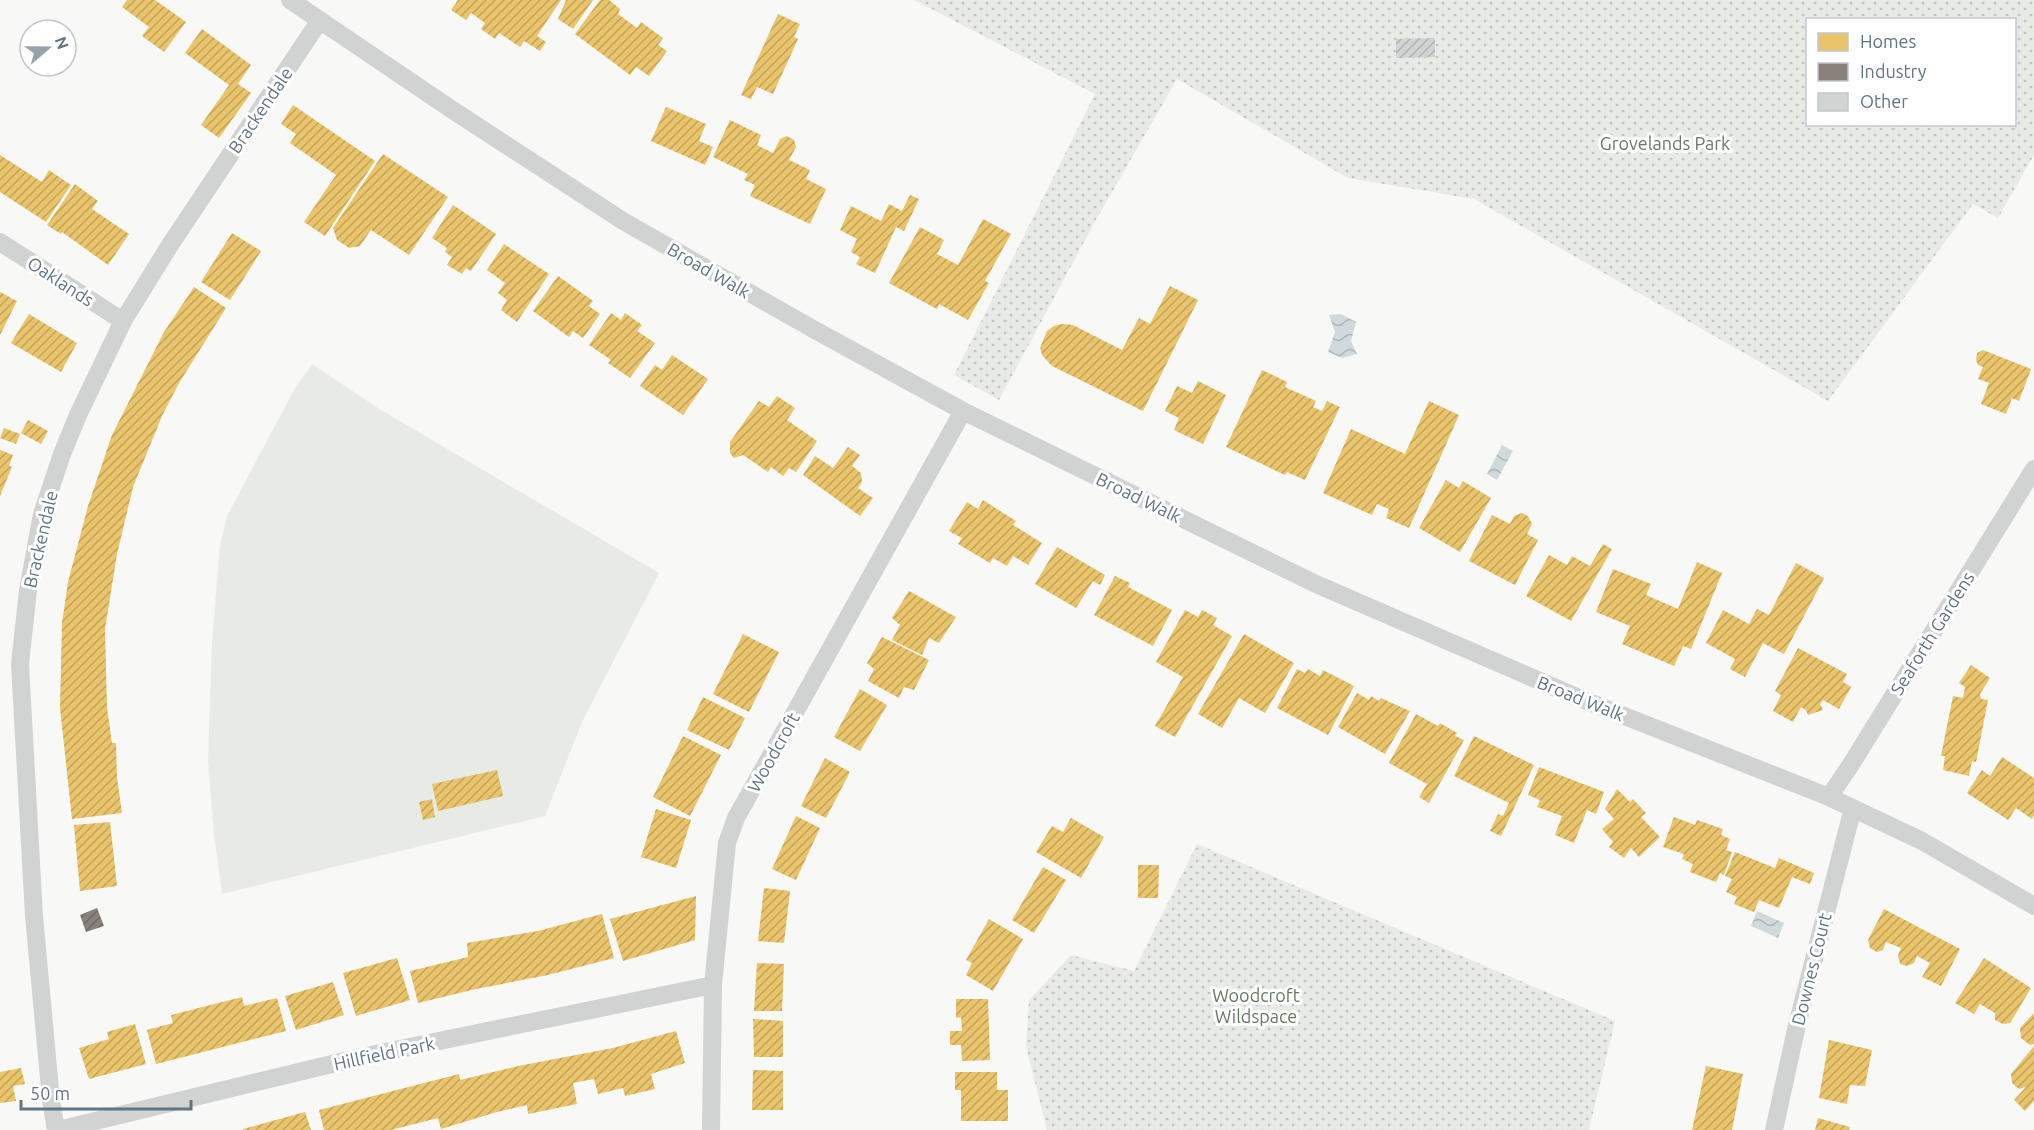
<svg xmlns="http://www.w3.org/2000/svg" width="2034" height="1130" font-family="Ubuntu,sans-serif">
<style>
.park{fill:url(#park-dots);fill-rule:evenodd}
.garden{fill:#e8ebe5}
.water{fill:url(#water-waves)}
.homes{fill:url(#homes-hatch)}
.industry{fill:url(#industry-hatch)}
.building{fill:url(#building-hatch)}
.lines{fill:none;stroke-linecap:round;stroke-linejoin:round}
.street{stroke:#d1d3d3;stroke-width:18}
.labels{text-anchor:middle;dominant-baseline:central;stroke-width:6;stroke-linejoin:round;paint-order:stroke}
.street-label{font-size:18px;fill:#617583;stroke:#fff}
.park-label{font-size:18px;fill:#667a61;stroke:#fff}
</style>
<defs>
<pattern id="park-dots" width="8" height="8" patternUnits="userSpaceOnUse" patternTransform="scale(1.5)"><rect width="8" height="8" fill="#e8ebe5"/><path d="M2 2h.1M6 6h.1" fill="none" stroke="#bfc3bf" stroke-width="1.8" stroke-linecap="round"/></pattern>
<pattern id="water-waves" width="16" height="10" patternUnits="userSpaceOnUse" patternTransform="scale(1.5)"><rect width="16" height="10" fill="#d0d9dc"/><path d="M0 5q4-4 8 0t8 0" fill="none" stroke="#acb5b8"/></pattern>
<pattern id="homes-hatch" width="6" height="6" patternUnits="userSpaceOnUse" patternTransform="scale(1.5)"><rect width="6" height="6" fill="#e9c46a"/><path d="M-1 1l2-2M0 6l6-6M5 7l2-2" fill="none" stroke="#c0a45d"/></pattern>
<pattern id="industry-hatch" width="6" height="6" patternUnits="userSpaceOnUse" patternTransform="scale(1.5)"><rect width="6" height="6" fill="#8a817c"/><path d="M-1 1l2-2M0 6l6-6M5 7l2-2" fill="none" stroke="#6f6a67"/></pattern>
<pattern id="building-hatch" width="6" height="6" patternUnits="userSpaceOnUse" patternTransform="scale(1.5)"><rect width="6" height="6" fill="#d2d4d4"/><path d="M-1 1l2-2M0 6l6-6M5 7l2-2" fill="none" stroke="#aeb1b1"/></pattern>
</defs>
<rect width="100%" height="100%" fill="#f8f8f7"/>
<path class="park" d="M914,0H2034V155L1998,218L1973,204L1828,401L1474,199L1348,178L1177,79L1092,227L999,400L954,375L1095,94ZM1808,20H2014V124H1808Z
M1197,844L1615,1021L1589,1130H1047L1026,1047L1029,1000L1071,955L1134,971Z"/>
<path class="garden" d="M312,364L381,410L659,573L582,722L545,816L222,894L214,834L208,761L212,641L220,545L227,516L295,388Z"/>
<path class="water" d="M1341,314L1356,322L1351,341L1357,354L1342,358L1328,352L1335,332L1329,315Z
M1502,445L1513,451L1497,480L1487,474Z
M1757,911L1784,923L1778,938L1751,926Z"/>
<path class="homes" d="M127,0H155L186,22L164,52L142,36L149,27L122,7Z
M458,0H561L537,36L546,42L540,51L524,41L520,47L499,33L495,39L481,29L485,23L471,13L466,20L451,10Z
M566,0H593L573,29L558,19Z
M600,0H609L620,9L618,14L637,28L641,22L663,38L658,45L667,51L649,76L636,67L630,75L575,34Z
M778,14L800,24L794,37L798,39L773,94L757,87L751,99L741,95Z
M202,29L251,65L238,84L251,93L219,138L201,125L229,85L185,53Z
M293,105L375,161L325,236L304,222L336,175L290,143L296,134L281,124Z
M666,107L706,124L699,141L713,147L705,165L651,141Z
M730,120L761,135L757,145L773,153L780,139L787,136L794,140L796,147L789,160L810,170L806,179L826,189L810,224L750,196L755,185L744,180L748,174L713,157Z
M383,154L448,197L409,255L371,230L360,246L349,248L337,240L333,228Z
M0,155L42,182L49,170L71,185L46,222L0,192Z
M75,184L98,201L92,209L129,234L108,265L62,232L61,234L47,225Z
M910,195L919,199L904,231L896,227L875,273L856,264L860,257L851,252L857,239L840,230L851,206L881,221L889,204L902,211Z
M453,205L496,234L471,271L466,268L462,274L447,265L452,257L445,252L447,248L432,238Z
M983,219L1011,234L985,281L989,283L968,320L939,304L937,309L889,283L920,227L944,240L937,254L958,265Z
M232,233L261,251L230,300L201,282Z
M504,244L549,274L517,322L501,310L507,300L498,293L505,283L487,270Z
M558,276L593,301L589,306L600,314L583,338L573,331L569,337L533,311Z
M1170,286L1198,300L1143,411L1052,366L1042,355L1040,348L1047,331L1054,326L1062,324L1073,325L1122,350L1139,318L1150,324Z
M194,287L226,308L179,383L162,416L133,487L117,554L105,629L107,708L112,743H116L117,778L122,813L72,819L60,708L62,623L68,582L88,506L112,435L164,332Z
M0,292L17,301L0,335Z
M611,313L621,320L625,313L642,325L637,331L655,343L630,378L608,363L611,360L589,345Z
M29,314L77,343L61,372L11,343Z
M1983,350L2031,369L2019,401L2012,398L2006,414L1981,404L1989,383L1978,379L1983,367L1978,365L1976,360L1977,353Z
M672,355L708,379L683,415L640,386L655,365L662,370Z
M1262,370L1287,382L1285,387L1316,401L1313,407L1322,411L1327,401L1340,407L1305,480L1287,472L1285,475L1226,447Z
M1198,381L1226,395L1203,444L1174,430L1179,418L1165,411L1177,386L1192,393Z
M777,396L795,408L787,420L817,441L796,472L789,468L783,476L771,467L768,472L743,455L734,458L730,453V442L759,401L769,407Z
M1429,401L1459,415L1409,528L1386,518L1389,509L1377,504L1372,515L1323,493L1351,429L1405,454Z
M28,420L48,431L41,444L21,433Z
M4,428L20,434L16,444L0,438Z
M848,447L860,455L852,466L861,473L862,482L858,488L873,498L860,516L803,475L815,456L833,468Z
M0,450L13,455L9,466L12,467L0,496Z
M1446,480L1459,488L1463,481L1491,498L1460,552L1419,528Z
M983,500L1016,521L1013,525L1042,543L1028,565L1013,556L1007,566L993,558L990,563L958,544L962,538L949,531L967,502L978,509Z
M1522,513L1528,516L1532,524L1527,534L1538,540L1515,585L1469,561L1492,515L1510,524L1514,516Z
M1603,544L1612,549L1571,621L1526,596L1549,555L1567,565L1572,556L1590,566Z
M1057,547L1105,575L1100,585L1093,581L1076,608L1035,584Z
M1697,562L1722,573L1691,649L1683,646L1674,666L1622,644L1630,626L1596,612L1613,569L1651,584L1646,595L1678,609Z
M1796,563L1824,578L1784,654L1763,643L1745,677L1730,669L1735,659L1706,643L1723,610L1749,624L1757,609L1769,615Z
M1115,576L1130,583L1128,587L1172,610L1153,646L1094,615Z
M909,591L956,617L939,643L929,638L922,655L892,640L900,625L892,618Z
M1185,610L1198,617L1202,610L1217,618L1213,625L1232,636L1175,737L1155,726L1183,677L1156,662Z
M743,634L779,652L749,712L713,694Z
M1244,634L1294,663L1265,713L1239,698L1222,728L1198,714Z
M882,637L929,660L914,690L904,687L899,698L868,681L874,669L867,663Z
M1798,648L1847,674L1843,682L1851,687L1839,709L1823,700L1820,704L1823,710L1808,715L1806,710L1801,707L1793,722L1773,711L1781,695L1775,691Z
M1971,665L1990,678L1980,694L1981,699L1988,700L1976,762L1972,761L1969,776L1943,770L1945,756H1941L1953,696L1963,698L1965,687L1959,683Z
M1297,669L1305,673L1308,669L1320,676L1323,670L1354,686L1328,735L1277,708Z
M860,689L887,705L860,751L834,737Z
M1357,693L1369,700L1371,696L1379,701L1381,698L1410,711L1385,754L1338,727Z
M703,697L745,718L729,750L687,730Z
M1416,714L1438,726L1440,723L1457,733L1455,736L1464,740L1429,803L1419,797L1427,784L1389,763Z
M683,736L721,755L690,816L653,797Z
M1474,736L1534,765L1501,836L1490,831L1498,814L1503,816L1509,803L1454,776Z
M2002,757L2034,778V815L2032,819L2016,808L2008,820L1967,793L1982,770L1990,776Z
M825,758L850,772L826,818L801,806Z
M1539,767L1604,792L1596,814L1587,810L1574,843L1555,835L1562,816L1537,807L1540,800L1528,795Z
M497,770L503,796L438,811L432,784Z
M1617,789L1630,802L1633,799L1646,813L1641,817L1660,837L1639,857L1631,848L1624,858L1609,847L1613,842L1602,829L1614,819L1605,809Z
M432,799L435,817L423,820L419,802Z
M656,809L691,820L676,868L641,857Z
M796,816L820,828L796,880L772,869Z
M1674,817L1695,825L1697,820L1723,829L1721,835L1730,839L1726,850L1732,852L1724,875L1720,873L1716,882L1690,872L1693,864L1682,859L1684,854L1663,847Z
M1071,818L1104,837L1081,878L1036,852L1052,826L1063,832Z
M110,822L117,886L80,891L74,825Z
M1735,852L1775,868L1779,858L1814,873L1810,884L1792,877L1779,908L1759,900L1754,912L1734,904L1737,897L1726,892L1732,879L1725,876Z
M1138,865H1159L1158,898H1138Z
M1043,867L1066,880L1034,933L1012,920Z
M764,888L790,891L784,943L758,941Z
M696,896L695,940L623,961L610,919Z
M1884,909L1960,949L1941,986L1922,977L1930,963L1917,956L1914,963L1907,966L1900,964L1898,956L1901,948L1886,942L1883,950L1877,952L1870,948L1868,940Z
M602,914L614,958L548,975L476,989L418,1003L410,971L468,957L467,943L538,931Z
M989,919L1023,939L993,991L966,975L972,963L966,960Z
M397,958L410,1000L356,1016L343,973Z
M1984,958L2031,988L2010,1023L2003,1024L1995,1020V1013L1980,1004L1974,1014L1955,1003Z
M757,963L784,964L782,1011H754Z
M333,982L344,1015L296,1030L285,996Z
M242,997L244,1006L277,998L286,1031L156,1064L147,1030L173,1023L171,1015Z
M956,999H988L990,1060L962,1061L961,1045H950V1031H962L961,1017L956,1018Z
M2034,1013V1044L2030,1045L2021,1038L2020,1028Z
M753,1019L783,1021V1057H754Z
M135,1024L146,1064L89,1079L79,1048L109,1039L107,1032Z
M676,1031L685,1063L651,1074L655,1089L625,1096L623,1088L598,1094L594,1079L573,1083L577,1104L528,1114L527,1105L497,1112L441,1129L438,1118L391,1130H324L319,1110L459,1074L460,1080L518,1066L613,1048Z
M1829,1040L1872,1050L1865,1086L1850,1085L1847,1104L1819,1098Z
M2034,1046V1101L2025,1111L2014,1100L2026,1087L2019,1089L2012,1083L2011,1074Z
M1706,1066L1743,1074L1732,1130H1692Z
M21,1068L25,1084L13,1086L16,1101L0,1103V1072Z
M753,1070L783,1071V1110H752Z
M955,1072H997V1090H1008V1121H961V1090H955Z
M305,1112L311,1130H243V1129Z
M1818,1118L1850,1127L1849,1130H1815Z"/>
<path class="industry" d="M97,908L104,926L86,932L80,915Z"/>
<path class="building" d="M1435,38V57L1396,58V39Z"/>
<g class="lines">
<path class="street" d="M290,0L451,109L623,221L813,329L963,411L1316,584L1579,698L1829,797L1922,841L2034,906
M0,242L123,321
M1829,797L1850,766L2034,469
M56,1130L51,1100L34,916L20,664L28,590L42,514L62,454L78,415L123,321L170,245L320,20
M58,1130L361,1057L713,985
M711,1130L713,985L727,843L736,818L963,411
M1774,1130L1797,1025L1853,808"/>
</g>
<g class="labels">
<g class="street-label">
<text transform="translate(260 110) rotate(-56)">Brackendale</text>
<text transform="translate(709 270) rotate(30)">Broad Walk</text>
<text transform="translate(61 281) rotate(33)">Oaklands</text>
<text transform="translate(1139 497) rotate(26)">Broad Walk</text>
<text transform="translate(40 539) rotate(-77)">Brackendale</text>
<text transform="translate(1932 633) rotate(-58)">Seaforth Gardens</text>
<text transform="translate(1581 698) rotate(22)">Broad Walk</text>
<text transform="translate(773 752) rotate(-61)">Woodcroft</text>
<text transform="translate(1811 969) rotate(-76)">Downes Court</text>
<text transform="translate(384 1053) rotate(-12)">Hillfield Park</text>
</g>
<g class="park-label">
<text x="1665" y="143">Grovelands Park</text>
<text x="1256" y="995">Woodcroft<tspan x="1256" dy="21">Wildspace</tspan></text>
</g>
</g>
<rect x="1806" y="18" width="210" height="108" fill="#ffffff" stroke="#c0c8cd" stroke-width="1.5"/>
<rect x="1818" y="33" width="30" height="18" fill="#e9c46a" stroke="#c0c8cd" stroke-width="1.5"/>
<text x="1860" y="48" font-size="18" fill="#617583">Homes</text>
<rect x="1818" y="63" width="30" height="18" fill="#8a817c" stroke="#c0c8cd" stroke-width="1.5"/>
<text x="1860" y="78" font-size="18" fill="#617583">Industry</text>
<rect x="1818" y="93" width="30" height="18" fill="#d2d4d4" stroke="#c0c8cd" stroke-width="1.5"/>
<text x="1860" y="108" font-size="18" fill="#617583">Other</text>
<g transform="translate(48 48) rotate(70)"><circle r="28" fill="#ffffff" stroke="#c0c8cd" stroke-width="1.5"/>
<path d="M0-4.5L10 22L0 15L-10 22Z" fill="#96a3ac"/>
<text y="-9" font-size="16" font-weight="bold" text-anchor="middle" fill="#617583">N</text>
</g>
<path d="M21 1100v9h170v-9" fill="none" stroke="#617583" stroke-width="3"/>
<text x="30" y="1100" font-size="18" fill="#617583" stroke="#ffffff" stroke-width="4.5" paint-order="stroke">50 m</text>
</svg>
